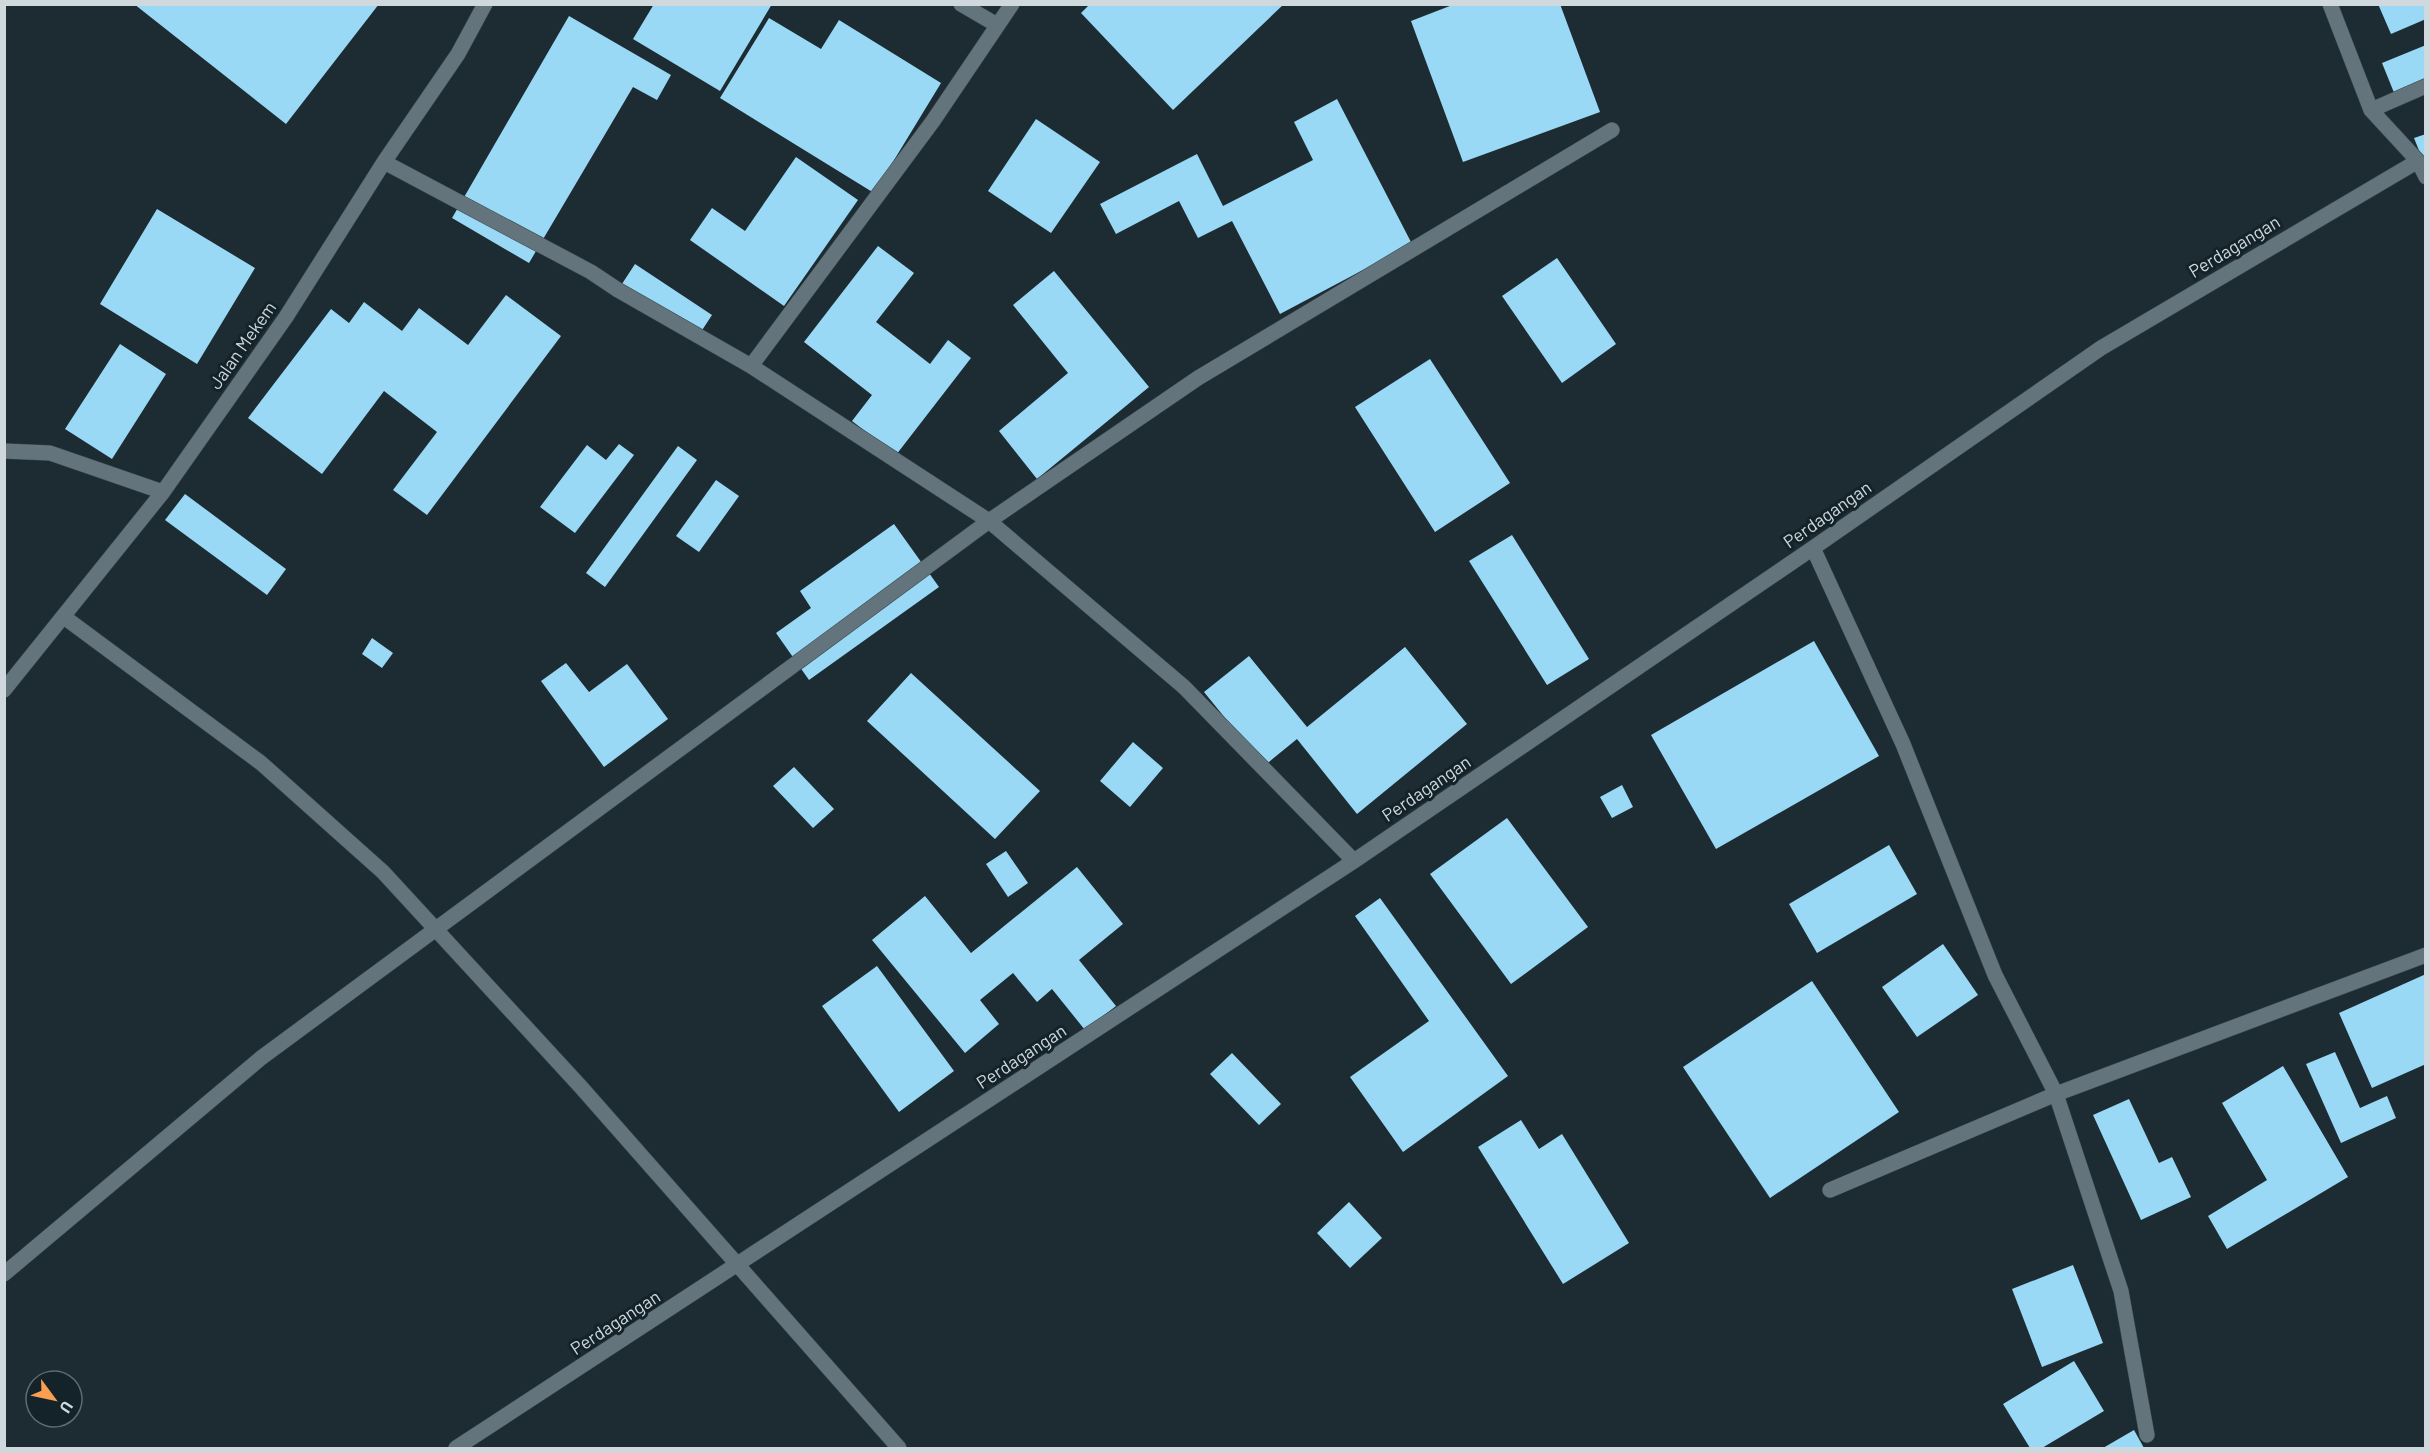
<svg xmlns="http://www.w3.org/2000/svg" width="2430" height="1453" font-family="Barlow,sans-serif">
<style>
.building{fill:#99d9f6}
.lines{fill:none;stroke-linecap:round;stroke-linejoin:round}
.lane-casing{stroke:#3a484d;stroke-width:16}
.street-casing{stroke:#3a484d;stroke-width:16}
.lane{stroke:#63747c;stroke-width:15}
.street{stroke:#63747c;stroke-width:15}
.labels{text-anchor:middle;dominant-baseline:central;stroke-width:6;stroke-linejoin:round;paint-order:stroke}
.street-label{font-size:18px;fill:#cfd8dd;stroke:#132329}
</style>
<rect width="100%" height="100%" fill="#1d2c33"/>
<path class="building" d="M134,4H379L286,124Z
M654,4H772L720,91L633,39Z
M1090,4H1284L1173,110L1081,13Z
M1455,4H1560L1600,112L1463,162L1411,21Z
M2378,4H2426V19L2391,34Z
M569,16L671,75L657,100L633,87L529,263L452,218Z
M769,18L821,49L839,20L941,83L874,193L720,98Z
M2426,45V94L2399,105L2382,63Z
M1337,99L1412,244L1280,314L1232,221L1198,238L1179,201L1116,234L1100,204L1197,154L1223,206L1313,160L1294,122Z
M1036,119L1100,162L1051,233L988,191Z
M2426,134V157L2422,158L2414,138Z
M796,157L858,200L784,306L690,240L712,208L745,231Z
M157,209L255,268L197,364L100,304Z
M878,246L914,273L876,322L930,364L948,340L971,358L896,455L852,421L872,395L804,342Z
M1557,258L1616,344L1562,383L1502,296Z
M635,264L712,315L695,341L618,290Z
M1054,271L1149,387L1037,479L999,431L1068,373L1013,305Z
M506,295L561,336L427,515L393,490L437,432L384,391L322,474L248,418L331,309L349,323L364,302L402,331L419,308L468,345Z
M120,344L166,374L112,459L65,429Z
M1430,359L1510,483L1435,532L1355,407Z
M619,444L634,455L575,533L540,507L587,445L606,460Z
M678,446L697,460L605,587L586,573Z
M716,480L739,496L699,552L676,536Z
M185,494L286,569L267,595L165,520Z
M894,524L939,587L809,680L776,633L811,608L800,591Z
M1512,535L1589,659L1547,685L1469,561Z
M372,638L393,653L382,668L362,654Z
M1814,641L1879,756L1716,849L1651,735Z
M1405,647L1467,724L1357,814L1297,739L1264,766L1204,692L1249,656L1307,727Z
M566,663L589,692L627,664L668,719L604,767L541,681Z
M911,673L1040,791L995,839L867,721Z
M1133,742L1163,768L1130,807L1100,781Z
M794,767L834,809L813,828L773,786Z
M1622,785L1633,807L1612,818L1600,797Z
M1507,818L1588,927L1511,984L1430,874Z
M1889,845L1917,894L1817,953L1789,904Z
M1006,851L1028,883L1008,897L986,864Z
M1077,867L1123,924L1079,960L1116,1006L1085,1030L1052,989L1037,1002L1013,973L980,1000L999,1024L965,1053L872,940L925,896L971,953Z
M1380,898L1508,1076L1403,1152L1350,1077L1429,1021L1355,916Z
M1943,944L1978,995L1917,1037L1882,987Z
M877,966L954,1071L899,1112L822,1006Z
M2426,974V1064L2372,1088L2339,1013Z
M1812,981L1899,1112L1770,1198L1683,1067Z
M2335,1052L2360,1108L2387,1096L2396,1118L2341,1143L2306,1064Z
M1232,1053L1281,1104L1259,1125L1210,1074Z
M2283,1066L2348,1177L2227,1249L2208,1216L2267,1180L2222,1103Z
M2129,1099L2159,1163L2172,1157L2191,1197L2141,1220L2093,1115Z
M1521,1120L1539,1149L1562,1134L1629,1243L1563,1284L1478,1147Z
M1349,1202L1382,1238L1350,1268L1317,1233Z
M2073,1265L2103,1343L2042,1367L2012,1289Z
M2074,1361L2104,1411L2042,1448H2030L2003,1404Z
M2134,1430L2144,1448H2103Z"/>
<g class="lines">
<g class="lane-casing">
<path id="lane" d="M961,4L997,25"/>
</g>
<g class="street-casing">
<path id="street" d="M2330,4L2371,110L2418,161L2426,177
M2371,110L2426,86
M384,162L591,272L618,290L751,366L989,521L1184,687L1354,861
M751,366L933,121L1012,4
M4,451L50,453L163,492
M1813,548L1903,744L1995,975L2056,1094L2426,955
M64,617L261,763L383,872L580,1086L899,1448
M4,690L163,492L286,317L384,162L458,54L485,4
M1830,1190L2056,1094L2121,1291L2147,1435
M4,1274L261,1058L989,521L1198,378L1612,130
M456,1448L1354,861L1813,548L2101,348L2418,161"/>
</g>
<use href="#lane" class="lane"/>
<use href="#street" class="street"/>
</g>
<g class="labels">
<g class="street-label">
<text transform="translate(2234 246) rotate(-31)">Perdagangan</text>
<text transform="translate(242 345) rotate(-55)">Jalan Mekem</text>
<text transform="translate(1827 514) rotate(-35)">Perdagangan</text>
<text transform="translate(1426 788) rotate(-34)">Perdagangan</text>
<text transform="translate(1021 1056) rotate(-33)">Perdagangan</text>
<text transform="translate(615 1322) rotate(-33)">Perdagangan</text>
</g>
</g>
<rect width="2430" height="1453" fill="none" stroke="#cfd8dd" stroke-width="12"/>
<g transform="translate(54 1399) rotate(123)"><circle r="28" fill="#132329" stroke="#5e6b71" stroke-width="1.5"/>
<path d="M0-4.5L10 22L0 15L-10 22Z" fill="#fa9f4f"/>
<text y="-9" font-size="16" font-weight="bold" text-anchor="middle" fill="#cfd8dd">U</text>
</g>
</svg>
